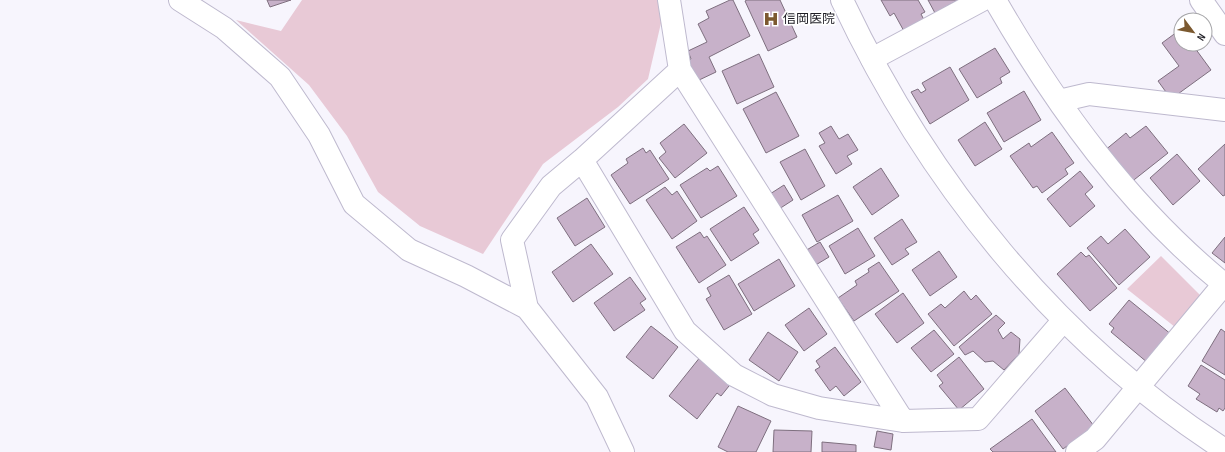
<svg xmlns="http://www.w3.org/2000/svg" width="1225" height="452" font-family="'Sofia Sans Condensed','Noto Sans JP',sans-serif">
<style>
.green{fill:#e8c9d6}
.building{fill:#c7b1c9;stroke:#7e6f7f}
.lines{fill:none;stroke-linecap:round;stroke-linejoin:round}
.minor-casing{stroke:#beb9ce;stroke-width:24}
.tertiary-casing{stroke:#beb9ce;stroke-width:24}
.minor{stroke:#fff;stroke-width:22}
.tertiary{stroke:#fff;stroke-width:22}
.labels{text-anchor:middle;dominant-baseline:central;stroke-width:3.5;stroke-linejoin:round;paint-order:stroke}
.poi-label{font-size:13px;fill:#1f1e25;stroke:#fff;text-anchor:start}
</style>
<rect width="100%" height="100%" fill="#f7f5fd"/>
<path class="green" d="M302,0H660L661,23L648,79L618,107L543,164L483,254L420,226L378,192L347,136L309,85L236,20L281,31Z
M1161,256L1203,298L1180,331L1127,289Z"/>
<path class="building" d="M267,0H291L270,7Z
M730,0H733L750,36L709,57L716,72L697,81L687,61L691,59L688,51L707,42L698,24L709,18L706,11Z
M747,0H780L797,37L768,51L745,1Z
M881,0H918L925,12L921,14L925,22L905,33L894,13L890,16Z
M928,0H958L935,13Z
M1181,29V44H1192L1211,70L1171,99L1158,81L1179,66L1162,43Z
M995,48L1010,72L1000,78L1002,83L977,98L959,69Z
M759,54L774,87L737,104L722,71Z
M950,67L969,100L930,124L911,92L918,89L921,93L926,90L922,83Z
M1024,91L1041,120L1004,142L987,113Z
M776,92L799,136L766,153L743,109Z
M985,122L1002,149L975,166L958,140Z
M684,124L707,153L675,178L659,158L666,152L660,143Z
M831,126L839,139L848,134L858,150L847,156L852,164L836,174L819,146L825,143L819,133Z
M1146,126L1168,153L1130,183L1104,151L1126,133L1130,138Z
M1052,132L1074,163L1065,169L1068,174L1042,193L1037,186L1033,188L1010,156L1029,143L1031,147Z
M1225,144V195L1223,196L1198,169Z
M643,148L646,153L650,150L669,179L630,204L611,175L628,163L626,159Z
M805,149L825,186L801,200L780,162Z
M1177,154L1200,181L1173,205L1150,178Z
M718,166L737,196L701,218L680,185L707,168L710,171Z
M881,168L899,196L872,215L853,187Z
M1080,171L1093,187L1085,194L1095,206L1070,227L1047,199Z
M784,185L793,200L779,209L770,194Z
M665,187L672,195L677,191L697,221L672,239L646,200Z
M838,195L853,221L817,242L802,215Z
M587,198L605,227L575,246L557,218Z
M744,207L759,230L753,234L759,243L731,261L710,229Z
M902,219L917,242L905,249L909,254L892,265L874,238Z
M858,228L875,256L845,274L829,246Z
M1125,229L1150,257L1119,285L1087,248L1101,236L1108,244Z
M700,232L704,238L707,236L726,265L699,283L676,247Z
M1225,237V263L1212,253Z
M820,242L829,257L814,266L805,251Z
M591,244L613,274L573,302L552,272Z
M939,251L957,277L930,296L912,270Z
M1081,252L1086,257L1089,255L1117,288L1090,311L1057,274Z
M779,259L795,286L754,311L738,284Z
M879,262L899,291L854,321L838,298L857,285L855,281L869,272L868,269Z
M729,275L752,314L724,330L706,299L711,296L707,288Z
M630,277L646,299L640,303L645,310L614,331L594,303Z
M964,291L971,300L976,295L992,314L954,346L928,314L941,304L945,308Z
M903,293L924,323L897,343L875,314Z
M1129,300L1172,335L1148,363L1111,332L1114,328L1109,324Z
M809,308L827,334L804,351L785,325Z
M996,315L1005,323L998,330L1003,339L1011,332L1020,339L1019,354L1004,370L993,361L985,362L973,351L965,355L959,347Z
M651,326L678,347L653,379L626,357Z
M1221,329L1225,332V375L1202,361Z
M934,330L954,354L931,372L911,348Z
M768,332L798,352L779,381L749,360Z
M835,347L861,382L844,396L836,386L830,391L815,370L820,367L816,361Z
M701,356L733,381L721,396L717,393L697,419L669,396Z
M959,357L984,389L959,410L939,386L943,383L937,375Z
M1201,365L1225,380V408L1223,411L1219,408L1217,412L1196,399L1200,394L1188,386Z
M1065,388L1094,426L1063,449L1035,411Z
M738,406L771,421L756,452H728L718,447Z
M1032,419L1056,452H993L990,449Z
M774,430L812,431L811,452H773Z
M877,431L893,434L891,450L874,447Z
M822,442L856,445V452H822Z"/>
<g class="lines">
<g class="minor-casing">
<path id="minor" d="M180,0L224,28L280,77L319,135L354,204L409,250L466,276L527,308L597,397L623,452
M669,0L680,70L903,421
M995,0C1056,106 1129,207 1225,285
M1201,0L1225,34
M872,59L982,0
M1059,101L1089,94L1225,110
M582,160L685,331L734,375L773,395L819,408L903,421L978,419L1063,321
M527,308L512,240L551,186L582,160L680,70
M1077,452L1095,439L1224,284"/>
</g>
<g class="tertiary-casing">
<path id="tertiary" d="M842,0C927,181 1056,342 1225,450"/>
</g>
<use href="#minor" class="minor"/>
<use href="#tertiary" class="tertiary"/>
</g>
<defs>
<g id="hospital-bare" transform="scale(1.2)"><path d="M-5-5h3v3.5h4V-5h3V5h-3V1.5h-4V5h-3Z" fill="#7b5930" stroke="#fff" stroke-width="2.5" paint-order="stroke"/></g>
</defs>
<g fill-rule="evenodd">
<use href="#hospital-bare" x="771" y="19"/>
</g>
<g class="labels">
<g class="poi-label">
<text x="783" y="19">信岡医院</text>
</g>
</g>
<g transform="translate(1193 32) rotate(122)"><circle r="19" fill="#ffffff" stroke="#a5a5a8"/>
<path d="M0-3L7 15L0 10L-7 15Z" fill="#7b5930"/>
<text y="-6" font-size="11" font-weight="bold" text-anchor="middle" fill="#1f1e25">N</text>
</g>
</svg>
